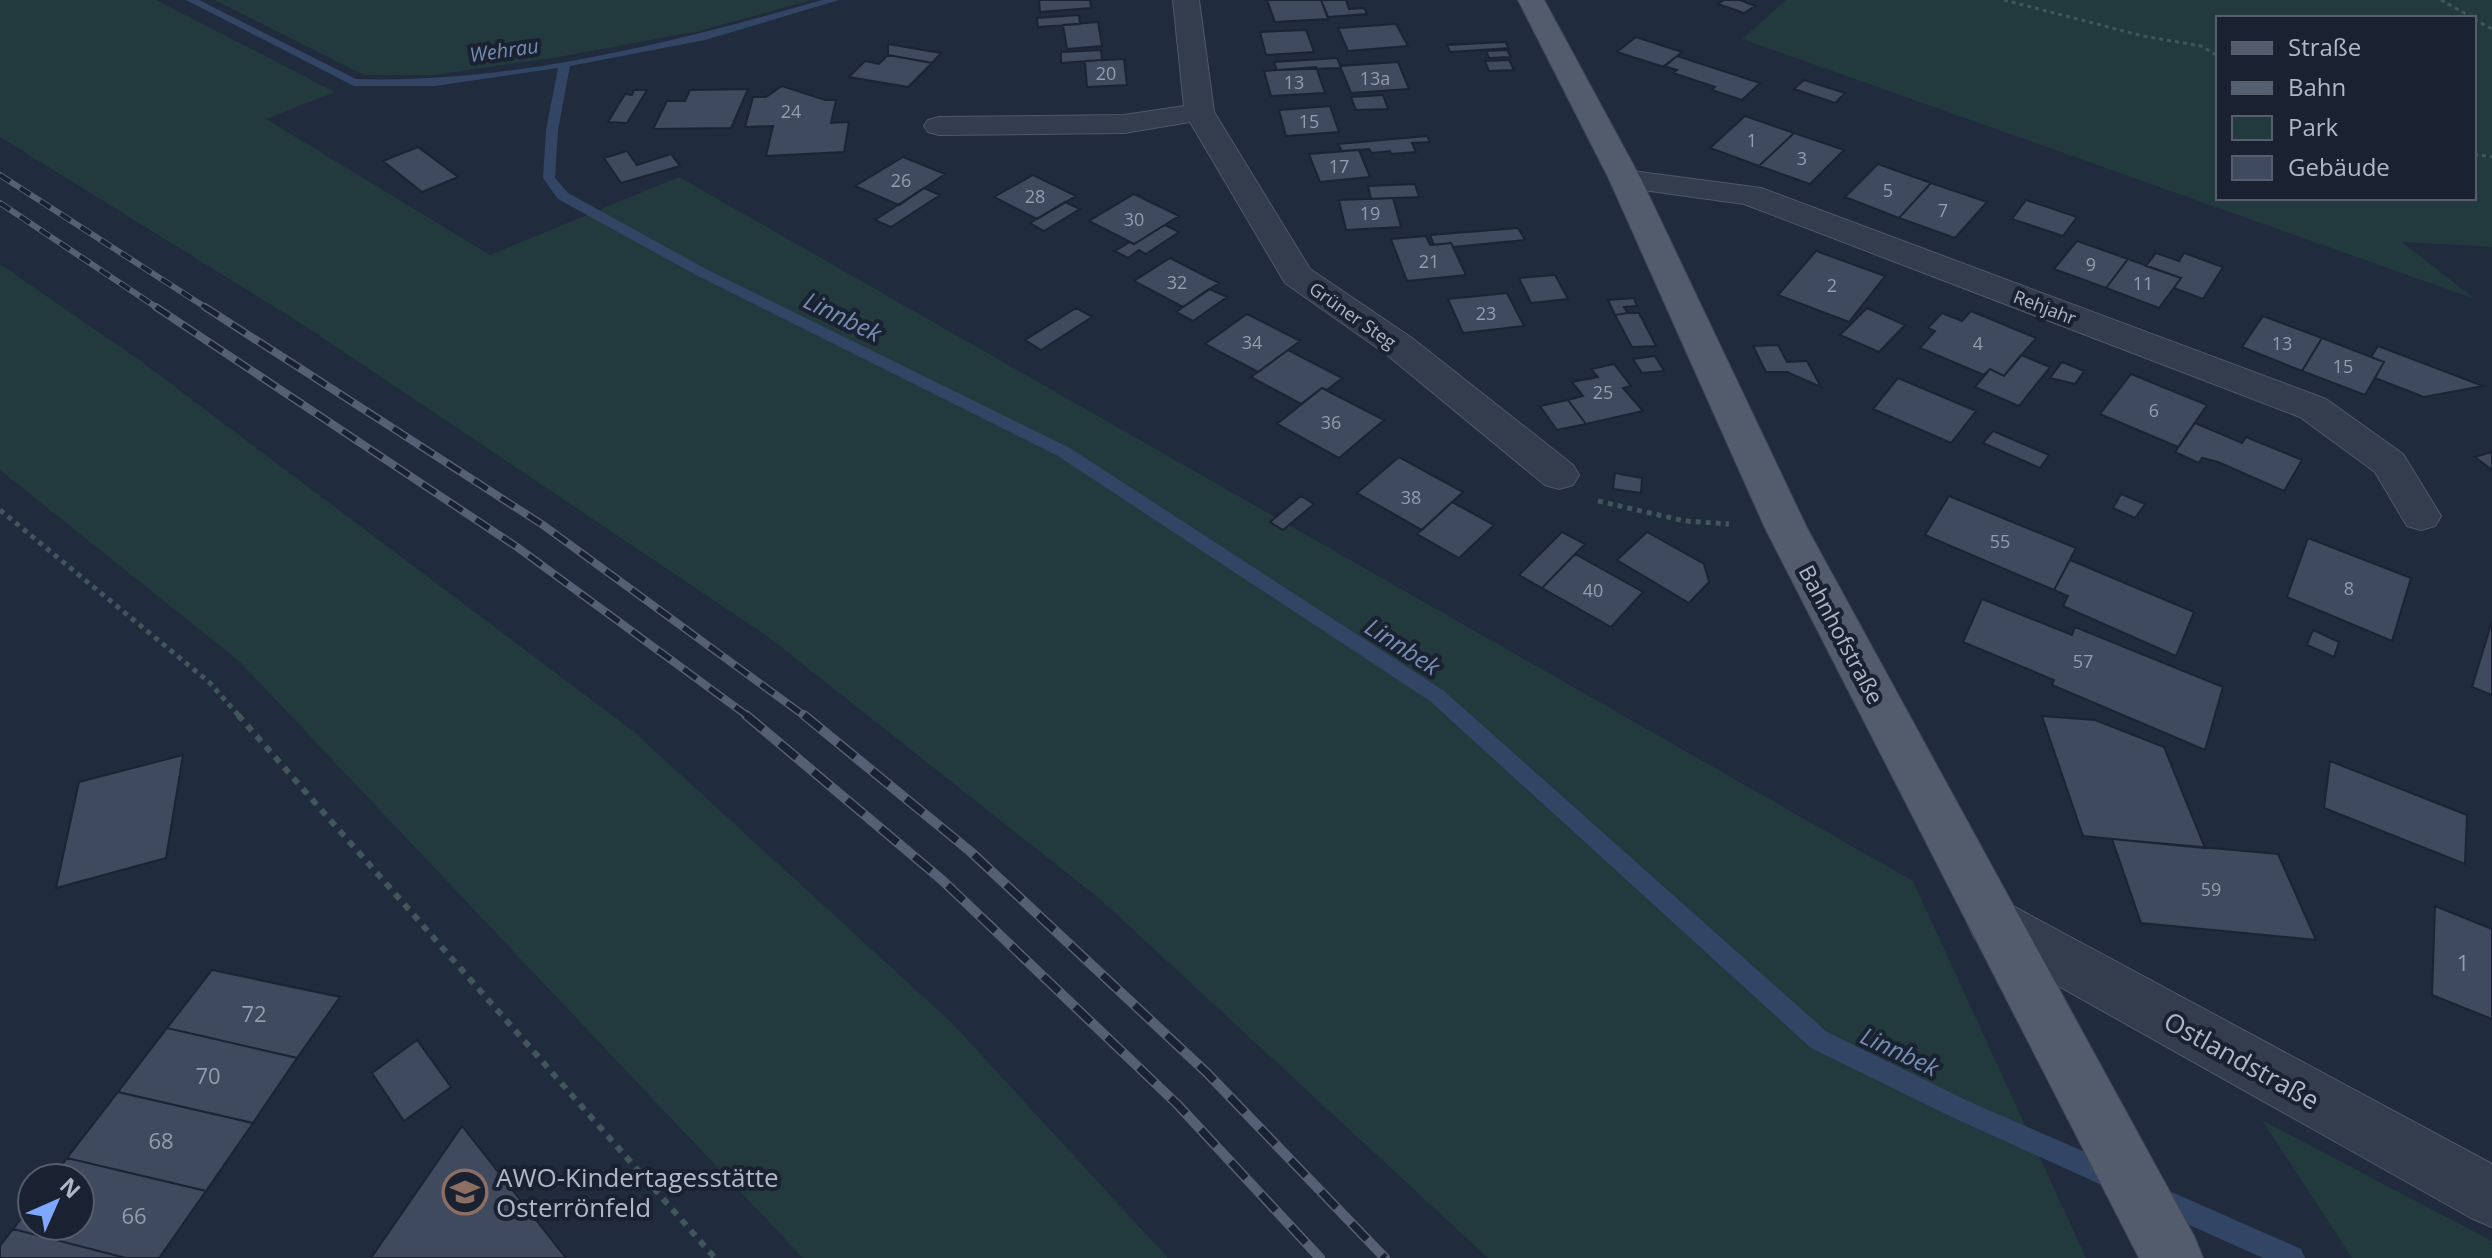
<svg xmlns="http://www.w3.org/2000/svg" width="2492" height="1258" font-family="'Open Sans',sans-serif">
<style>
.green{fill:#22393e;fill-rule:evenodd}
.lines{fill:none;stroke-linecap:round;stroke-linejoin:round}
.stream{fill:#334565;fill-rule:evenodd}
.building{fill:#3f4a5f;stroke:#1c2433;stroke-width:2}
.minor-casing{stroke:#505867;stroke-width:2}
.major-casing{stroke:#3e4655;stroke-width:2}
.path-far2{stroke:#40565b;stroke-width:3;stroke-dasharray:4 4;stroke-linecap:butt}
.path-far1{stroke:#40565b;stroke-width:5;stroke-dasharray:5 5;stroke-linecap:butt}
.path{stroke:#40565b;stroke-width:6;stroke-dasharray:7 7;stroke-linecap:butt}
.minor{fill:#343d4d;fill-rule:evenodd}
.major{fill:#525c6d;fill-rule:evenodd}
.rail-far2-casing{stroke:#566074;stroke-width:6}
.rail-far1-casing{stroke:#566074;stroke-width:8}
.rail-casing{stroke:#566074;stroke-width:10}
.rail-far2{stroke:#1a2231;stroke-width:4;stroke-dasharray:12;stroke-linecap:butt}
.rail-far1{stroke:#1a2231;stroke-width:5;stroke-dasharray:16;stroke-linecap:butt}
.rail{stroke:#1a2231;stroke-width:7;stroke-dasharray:22;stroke-linecap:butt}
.labels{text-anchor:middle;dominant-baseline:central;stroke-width:8;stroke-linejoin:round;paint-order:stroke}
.number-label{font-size:18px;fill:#949cae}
.far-street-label{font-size:18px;fill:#b0b8c8;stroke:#1a2231}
.far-water-label{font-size:20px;font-style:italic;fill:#758cb2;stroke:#1a2231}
.street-label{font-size:22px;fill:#b0b8c8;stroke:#1a2231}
.near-number-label{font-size:22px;fill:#949cae}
.water-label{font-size:24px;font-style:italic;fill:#758cb2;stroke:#1a2231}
.near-street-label{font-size:26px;fill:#b0b8c8;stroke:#1a2231}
.near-poi-label{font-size:26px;fill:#b0b8c8;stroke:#1a2231;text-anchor:start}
</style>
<rect width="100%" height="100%" fill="#202b3d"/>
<path class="green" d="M0,0H156L335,92L266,119L490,255L679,177L1913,881L2086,1258H1488L1101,900L767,636L302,324L0,137Z
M215,0H812L699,31L559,57L433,75H364Z
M1786,0H2492V247L2402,242L2475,299L1742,39ZM2474,18V198H2218V18Z
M0,264L142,362L633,731L952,1023L1168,1258H803L239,661L0,470Z
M2262,1120L2492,1241V1258H2352Z"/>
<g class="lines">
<path class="stream" d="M186,0H199L356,79C512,84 674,42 822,0H839L705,40L570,66L558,130L555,178L568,193L706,269L1070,448L1444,691L1827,1032L1970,1102L2122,1168L2125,1177L2122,1186L2113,1189L2104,1186L1954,1118L1811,1048L1430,701L1058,456L696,275L558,199L543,178L546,130L558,68L435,86H354Z
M2158,1186L2301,1249L2305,1258H2263L2149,1207L2146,1198L2149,1189Z"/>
</g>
<path class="building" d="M1039,0H1090L1091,8L1040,12Z
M1267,0H1321L1328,19L1275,22Z
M1321,0H1346L1349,9L1364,8L1367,14L1328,17Z
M1724,0H1740L1755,6L1744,13L1718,4Z
M1079,15L1080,24L1038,27L1037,18Z
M1098,22L1102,46L1067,49L1063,25Z
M1396,24L1408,46L1348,51L1338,28Z
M1306,30L1314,52L1266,55L1260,32Z
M1636,37L1682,52L1664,67L1617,52Z
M1505,42L1509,48L1450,52L1447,45Z
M888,44L941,53L932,63L888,55Z
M1101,50L1102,60L1061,63V52Z
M1507,50L1511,57L1489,58L1486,51Z
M888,55L932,63L908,87L849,77L865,61L879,64Z
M1677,56L1760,83L1742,100L1712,90L1715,87L1673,73L1677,70L1664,66Z
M1337,58L1341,68L1277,70L1274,62Z
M1124,59L1127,85L1087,87L1085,61Z
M1509,60L1514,70L1489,71L1485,61Z
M1398,62L1409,89L1351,93L1340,66Z
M1316,67L1325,93L1271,96L1264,71Z
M1804,80L1845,93L1835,103L1794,89Z
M782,86L825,100H836L831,123L849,122L844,152L766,156L773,126L745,127L753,97H766Z
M748,89L731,128L653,129L667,101H685L690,90Z
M634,90H647L627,123L608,122L625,94L632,95Z
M1383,95L1388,109L1356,110L1351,97Z
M1330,106L1339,132L1286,136L1279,110Z
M1745,116L1794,133L1759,166L1710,148Z
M1794,133L1844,150L1810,184L1759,166Z
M1427,136L1430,142L1412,143L1416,152L1391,154L1390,151L1372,153L1369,149L1342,151L1338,144Z
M418,147L458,177L422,192L383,161Z
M1359,150L1370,177L1320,182L1309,154Z
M627,151L637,165L671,154L680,166L621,183L604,158Z
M903,157L945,174L899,205L855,186Z
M1878,164L1931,183L1899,218L1845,197Z
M1033,175L1076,196L1037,219L994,197Z
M1931,183L1987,202L1955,238L1899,218Z
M1415,184L1419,197L1371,199L1368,186Z
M924,188L940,195L891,227L875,220Z
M1134,194L1179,216L1134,244L1089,221Z
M1393,198L1401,227L1346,230L1339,200Z
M2026,200L2077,217L2063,236L2012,219Z
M1065,202L1080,209L1044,231L1030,223Z
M1165,225L1179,232L1146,254L1139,250L1128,258L1115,251L1130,242L1134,244Z
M1518,228L1525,240L1453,247L1451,243L1434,245L1430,235Z
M1426,236L1430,245L1451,243L1466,275L1407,281L1391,239Z
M2077,241L2128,259L2106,288L2054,269Z
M1816,251L1885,276L1849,322L1778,295Z
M2156,253L2179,261L2184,253L2223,267L2203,299L2174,288L2181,278L2146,266Z
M1170,258L1219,283L1183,307L1134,281Z
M2128,259L2181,278L2159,308L2106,288Z
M1555,275L1568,299L1531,303L1519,278Z
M1209,289L1227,297L1193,321L1176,312Z
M1507,293L1524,326L1463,333L1448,299Z
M1634,298L1637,306L1624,307L1628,313L1615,315L1608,300Z
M1076,308L1092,317L1041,350L1025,340Z
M1867,308L1905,325L1879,352L1840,335Z
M1971,311L2036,338L2004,376L1990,369L1984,375L1920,348L1935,331L1928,328L1942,313L1962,321Z
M1628,313H1639L1656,346L1632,347L1615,315Z
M1247,314L1300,341L1258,372L1205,344Z
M2263,316L2322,338L2302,371L2242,347Z
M2322,338L2384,362L2365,395L2302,371Z
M1778,345L1787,362L1807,361L1821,387L1787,372H1766L1753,346Z
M2378,346L2483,386L2424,397L2375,378L2384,362L2371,357Z
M1288,350L1342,378L1327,390L1322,388L1301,404L1251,377Z
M2021,355L2050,367L2019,406L1975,387L1990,369L2004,376Z
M1655,356L1664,371L1642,373L1633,359Z
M2062,362L2084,371L2075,384L2050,378Z
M1614,364L1631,386L1623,388L1643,411L1586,424L1568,400L1583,396L1572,382L1598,377L1591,369Z
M2131,374L2207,405L2178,447L2100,414Z
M1898,378L1976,411L1951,443L1873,409Z
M1322,388L1384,420L1339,458L1277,424Z
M1568,400L1586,424L1557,430L1540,406Z
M2195,423L2242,443L2246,437L2302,460L2284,491L2218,462L2202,458L2199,463L2175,452Z
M1993,431L2049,455L2040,468L1983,443Z
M2492,452V470L2475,457Z
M1399,457L1463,492L1422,530L1357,493Z
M1615,473L1642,478L1641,493L1613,489Z
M2121,494L2145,504L2135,518L2113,508Z
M1301,496L1314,504L1283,530L1270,522Z
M1949,496L2076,548L2054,590L1925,535Z
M1452,502L1494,525L1459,558L1417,534Z
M1562,532L1585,544L1542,588L1519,575Z
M1647,532L1704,564L1709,582L1689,603L1617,560Z
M2308,538L2411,578L2392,641L2287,597Z
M1575,554L1643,592L1611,627L1542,588Z
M2070,560L2194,612L2176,656L2063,606L2068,596L2054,590Z
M1982,599L2072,635L2075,627L2223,687L2205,750L2052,685L2054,680L1963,642Z
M2492,621V695L2472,687Z
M2313,630L2339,642L2334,657L2307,645Z
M2042,716L2095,720L2164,747L2205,848L2083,836Z
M183,755L166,858L56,888L79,782Z
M2330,761L2467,815L2465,864L2324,808Z
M2112,839L2278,854L2316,940L2141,923Z
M2435,906L2492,929V1019L2432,995Z
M212,970L340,997L297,1058L167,1028Z
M167,1028L297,1058L253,1123L118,1092Z
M417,1040L451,1087L404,1121L372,1073Z
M118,1092L253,1123L206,1191L67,1158Z
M462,1126L566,1258H371Z
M67,1158L206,1191L159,1258H126L13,1229L32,1205V1226H80V1178H52Z
M13,1229L126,1258H0V1246Z"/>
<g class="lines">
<g class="minor-casing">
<path id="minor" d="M1173,0H1199L1214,112L1310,269L1412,338L1573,465L1579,475L1573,485L1559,489L1545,485L1386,354L1285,283L1190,122L1124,133L939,135L928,132L924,126L928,120L939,117L1124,115L1184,106Z
M1625,170L1761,188L2326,399L2403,454L2441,516L2435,526L2421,530L2407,526L2375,472L2300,417L1744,204L1614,186L1609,179L1614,172Z
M1993,899L2011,905L2492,1164V1227L2471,1218L1975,939L1967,922L1975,905Z"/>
</g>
<g class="major-casing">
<path id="major" d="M1518,0H1544L1641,179L1807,528L2194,1236L2203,1258H2139L1765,528L1609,179Z"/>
</g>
<path class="path-far2" d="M2004,0L2143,36L2201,46L2218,56
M2441,0L2473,18
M2474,19L2492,29
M2474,154L2492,157"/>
<path class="path-far1" d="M1598,501L1685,521L1729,524
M0,510L209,682L240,717"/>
<path class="path" d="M238,715L715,1258"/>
<use href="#minor" class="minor"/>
<use href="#major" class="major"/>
<g class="rail-far2-casing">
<path id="rail-far2" d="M0,175L208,309
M0,203L159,309"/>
</g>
<g class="rail-far1-casing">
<path id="rail-far1" d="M156,307L517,547L749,717
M205,307L543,525L806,717"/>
</g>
<g class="rail-casing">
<path id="rail" d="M746,715L942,880L1177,1104L1320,1258
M804,715L971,852L1207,1073L1385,1258"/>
</g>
<use href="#rail-far2" class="rail-far2"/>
<use href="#rail-far1" class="rail-far1"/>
<use href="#rail" class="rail"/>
</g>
<defs>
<g id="school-ring" transform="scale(2.3)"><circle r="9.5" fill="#1a2231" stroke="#8d6e63" stroke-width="1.5"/><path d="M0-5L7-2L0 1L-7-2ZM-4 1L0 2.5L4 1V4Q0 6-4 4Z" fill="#8d6e63"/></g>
</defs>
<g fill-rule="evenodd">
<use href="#school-ring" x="465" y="1192"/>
</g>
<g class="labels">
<g class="number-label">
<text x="1106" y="73">20</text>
<text x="1375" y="78">13a</text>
<text x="1294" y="82">13</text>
<text x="791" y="111">24</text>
<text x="1309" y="121">15</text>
<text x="1752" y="140">1</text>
<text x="1802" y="158">3</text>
<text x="1339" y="166">17</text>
<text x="901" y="180">26</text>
<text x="1888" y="190">5</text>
<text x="1035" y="196">28</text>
<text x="1943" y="210">7</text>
<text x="1370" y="213">19</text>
<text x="1134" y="219">30</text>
<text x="1429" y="261">21</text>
<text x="2091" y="264">9</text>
<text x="1177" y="282">32</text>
<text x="2143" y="283">11</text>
<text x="1832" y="285">2</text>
<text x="1486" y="313">23</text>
<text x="1252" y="342">34</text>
<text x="1978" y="343">4</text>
<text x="2282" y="343">13</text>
<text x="2343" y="366">15</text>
<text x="1603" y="392">25</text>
<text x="2154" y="410">6</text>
<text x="1331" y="422">36</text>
<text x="1411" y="497">38</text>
<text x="2000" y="541">55</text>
<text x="2349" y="588">8</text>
<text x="1593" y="590">40</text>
<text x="2083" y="661">57</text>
<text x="2211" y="889">59</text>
</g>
<g class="far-street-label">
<text transform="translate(2045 307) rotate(21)">Rehjahr</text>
<text transform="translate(1353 315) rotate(35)">Grüner Steg</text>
</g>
<g class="far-water-label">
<text transform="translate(504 50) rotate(-8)">Wehrau</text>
</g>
<g class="street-label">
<text transform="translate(1842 634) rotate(62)">Bahnhofstraße</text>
</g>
<g class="near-number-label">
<text x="2463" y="962">1</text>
<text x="254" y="1013">72</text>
<text x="208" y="1075">70</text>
<text x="161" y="1140">68</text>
<text x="134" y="1215">66</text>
</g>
<g class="water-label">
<text transform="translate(843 316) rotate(26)">Linnbek</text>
<text transform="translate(1403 646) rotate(33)">Linnbek</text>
<text transform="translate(1900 1051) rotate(25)">Linnbek</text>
</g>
<g class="near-street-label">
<text transform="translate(2242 1060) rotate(29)">Ostlandstraße</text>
</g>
<g class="near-poi-label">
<text x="496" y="1177">AWO-Kindertagesstätte<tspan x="496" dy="30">Osterrönfeld</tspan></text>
</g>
</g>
<rect x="2216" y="16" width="260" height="184" fill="#1a2231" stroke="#565e6d" stroke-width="2"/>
<rect x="2232" y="42" width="40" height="12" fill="#525c6d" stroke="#565e6d" stroke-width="2"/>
<text x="2288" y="56" font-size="24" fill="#b0b8c8">Straße</text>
<rect x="2232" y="82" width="40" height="12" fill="#566074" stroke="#565e6d" stroke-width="2"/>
<text x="2288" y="96" font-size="24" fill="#b0b8c8">Bahn</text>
<rect x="2232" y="116" width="40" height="24" fill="#22393e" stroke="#565e6d" stroke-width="2"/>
<text x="2288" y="136" font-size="24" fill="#b0b8c8">Park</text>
<rect x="2232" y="156" width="40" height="24" fill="#3f4a5f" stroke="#565e6d" stroke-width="2"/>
<text x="2288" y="176" font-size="24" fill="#b0b8c8">Gebäude</text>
<g transform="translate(56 1202) rotate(45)"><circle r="38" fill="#1a2231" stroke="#565e6d" stroke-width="2"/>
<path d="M0-6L14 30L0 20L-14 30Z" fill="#7ea8ff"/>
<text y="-12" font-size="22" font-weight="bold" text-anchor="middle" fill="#b0b8c8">N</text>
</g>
</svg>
